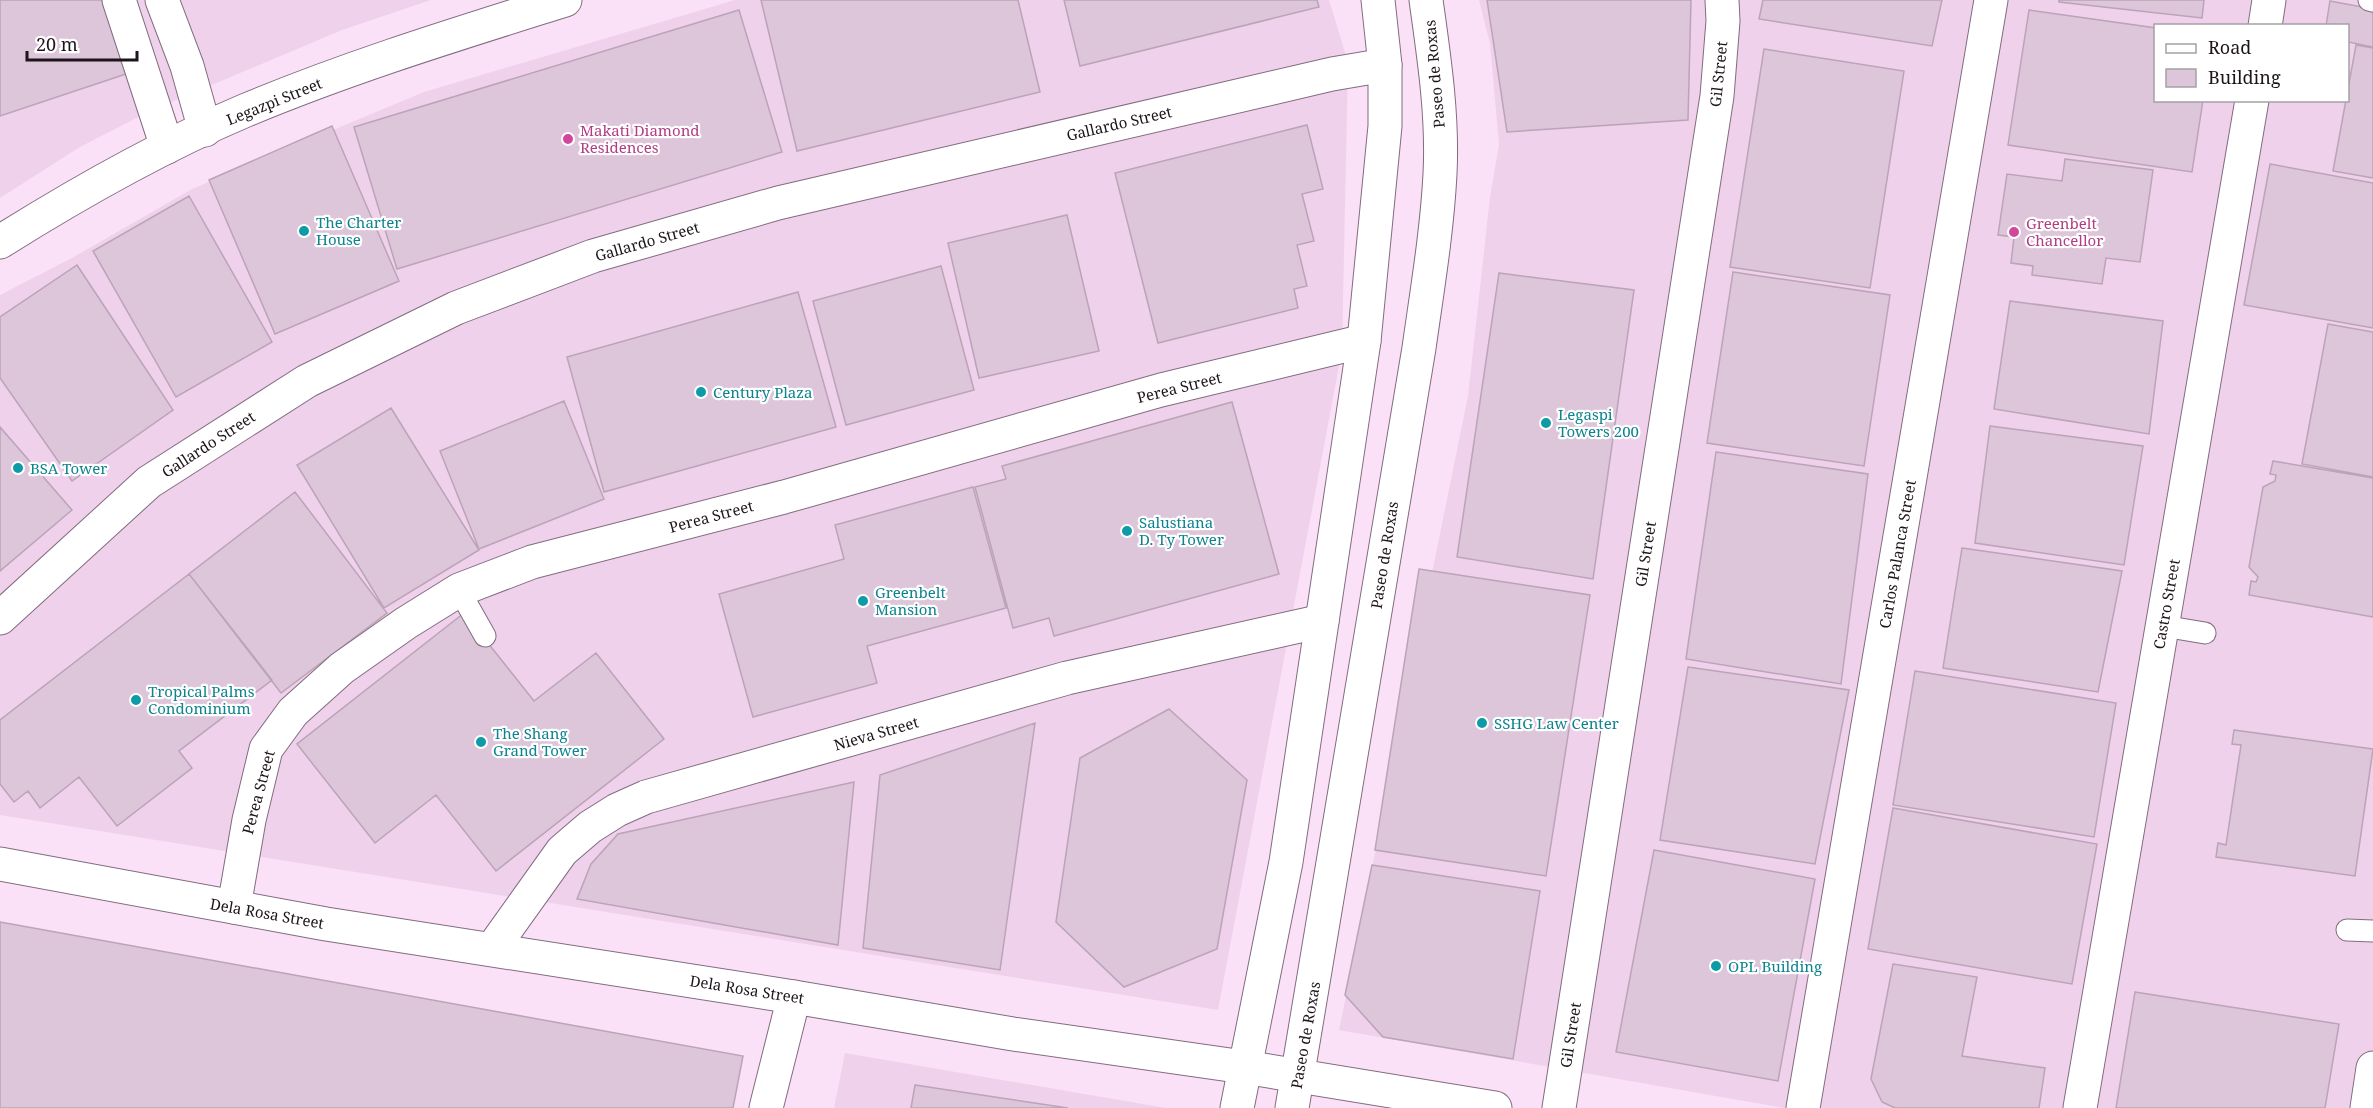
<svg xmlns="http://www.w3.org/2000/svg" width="2373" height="1108" font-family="'Noto Serif',serif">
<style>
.built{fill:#efd1ec;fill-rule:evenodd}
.building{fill:#ddc5da;stroke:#bba3b8;stroke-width:1.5}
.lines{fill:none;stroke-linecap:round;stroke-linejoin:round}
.service-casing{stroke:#826c7f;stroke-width:23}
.minor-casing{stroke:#826c7f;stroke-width:35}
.tertiary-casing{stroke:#826c7f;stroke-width:35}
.secondary-casing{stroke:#826c7f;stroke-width:35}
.service{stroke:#fff;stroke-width:21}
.minor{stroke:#fff;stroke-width:33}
.tertiary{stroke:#fff;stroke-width:33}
.secondary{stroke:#fff;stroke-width:33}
.hotel-dot{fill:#d1479c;stroke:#fff;stroke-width:2}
.culture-dot{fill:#0f9aa8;stroke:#fff;stroke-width:2}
.labels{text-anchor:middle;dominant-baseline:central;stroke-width:4.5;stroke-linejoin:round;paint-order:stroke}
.street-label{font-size:15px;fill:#1d151c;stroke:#fff}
.hotel-label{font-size:15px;fill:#b23c85;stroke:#fff;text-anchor:start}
.culture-label{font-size:15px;fill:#0d838f;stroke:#fff;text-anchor:start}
</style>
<rect width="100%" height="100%" fill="#fae1f7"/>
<path class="built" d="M0,0H431L342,30L148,112L80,147L0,198Z
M735,0H1329L1348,62L1342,350L1218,1010L0,815V295L72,258L192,189L424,92Z
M1479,0H2373V1108H1784L1339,1030L1468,396L1490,197L1499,145L1490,44ZM2156,26H2348V100H2156Z
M845,1053L1166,1108H834Z"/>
<path class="building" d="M0,0H102L126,74L0,116Z
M761,0H1018L1040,92L797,151Z
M1064,0H1317L1319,7L1080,66Z
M1487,0H1691L1688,120L1507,132Z
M1763,0H1942L1932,46L1759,19Z
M2059,0H2204L2202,18L2059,2Z
M2330,1L2373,9V47L2348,42V26H2326Z
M739,10L782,152L397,269L354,127Z
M2029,10L2156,28V100H2203L2192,172L2008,145Z
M2356,45L2373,48V178L2333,171Z
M1764,49L1904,71L1870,288L1730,267Z
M1307,125L1323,189L1302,194L1314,241L1297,245L1307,286L1294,289L1298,308L1158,343L1115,173Z
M332,126L399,281L275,334L209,180Z
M2065,159L2153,170L2140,262L2106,258L2102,284L2032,275L2033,266L2011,263L2014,237L1998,235L2007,174L2062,181Z
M2270,164L2373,183V328L2244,305Z
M189,196L272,342L176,397L93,251Z
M1067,215L1099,351L979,378L948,243Z
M77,265L173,410L72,481L0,378V317Z
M941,266L974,390L846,425L813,301Z
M1733,272L1890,295L1864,466L1707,443Z
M1499,273L1634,290L1593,579L1457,557Z
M798,292L836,427L604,492L567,357Z
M2010,301L2163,321L2149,434L1994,409Z
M2328,324L2373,332V477L2302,464Z
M564,401L604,499L479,549L440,451Z
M1232,402L1279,574L1054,636L1049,618L1013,628L975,487L1006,479L1002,466Z
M391,408L479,550L384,608L297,465Z
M1990,426L2143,446L2124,565L1975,543Z
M0,427L72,510L0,571Z
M1716,452L1868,474L1841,684L1686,659Z
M2273,461L2373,478V617L2249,595L2251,581L2256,582L2258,577L2249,567L2263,487L2275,481L2276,475L2270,474Z
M973,487L1006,608L867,646L877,683L753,717L719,594L844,559L835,525Z
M295,492L387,613L281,693L189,574Z
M1962,548L2122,571L2098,692L1943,668Z
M1419,569L1590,595L1546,876L1375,850Z
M189,574L272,680L179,751L192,768L117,826L79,777L40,808L28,791L14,802L0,784V720Z
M464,613L534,701L596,653L664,739L496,871L436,795L375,843L297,744Z
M1688,667L1849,690L1815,864L1660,840Z
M1915,671L2116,703L2094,837L1893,805Z
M1169,709L1247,780L1217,949L1124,987L1056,922L1080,758Z
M1035,723L1000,970L863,948L880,775Z
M2234,730L2373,749L2355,876L2216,857L2218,843L2226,845L2241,745L2232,744Z
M854,782L838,945L577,899L591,864L618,834Z
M1893,808L2097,844L2072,984L1868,949Z
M1654,850L1815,879L1778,1081L1616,1052Z
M1372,865L1540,891L1513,1059L1383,1037L1345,995Z
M0,922L743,1056L733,1108H0Z
M1893,964L1977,977L1962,1056L2045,1068L2039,1108H1895L1882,1102L1871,1079Z
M2135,992L2339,1024L2325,1108H2116Z
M915,1085L1068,1108H911Z"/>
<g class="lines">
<g class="service-casing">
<path id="service" d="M2369,0L2373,1
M459,590L485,636
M2163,626L2205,633
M2347,930L2373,931"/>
</g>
<g class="minor-casing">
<path id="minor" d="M119,0L167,147
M162,0L187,66L205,130
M2265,26L2269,0
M0,618L149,482L307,381L456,308L593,256L778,203L1332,74L1385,65
M234,907L249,820L266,749L293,712L342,668L406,623L459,590L532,562L784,497L1161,390L1364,341
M492,949L562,851L590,827L617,810L646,797L1067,678L1322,621
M766,1108L794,997
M1559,1108L1717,96L1723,21L1722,0
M1803,1108L1991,0
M2080,1108L2252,100"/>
</g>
<g class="tertiary-casing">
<path id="tertiary" d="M0,242C78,193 159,147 244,111C349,67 457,34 565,0
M0,864L326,924L794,997L1013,1034L1244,1067L1495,1108
M2367,1108L2373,1068"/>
</g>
<g class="secondary-casing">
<path id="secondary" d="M1237,1108L1286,862L1364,341L1385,126V65L1378,0
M1292,1108L1419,348C1427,291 1437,232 1440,174C1443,116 1434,57 1426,0"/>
</g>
<use href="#service" class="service"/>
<use href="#minor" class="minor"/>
<use href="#tertiary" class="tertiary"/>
<use href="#secondary" class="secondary"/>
</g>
<g class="hotel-dot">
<circle cx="568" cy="139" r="6"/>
<circle cx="2014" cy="232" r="6"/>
</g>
<g class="culture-dot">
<circle cx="304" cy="231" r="6"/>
<circle cx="701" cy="392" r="6"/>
<circle cx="1546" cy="423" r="6"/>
<circle cx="18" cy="468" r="6"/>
<circle cx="1127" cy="531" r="6"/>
<circle cx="863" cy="601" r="6"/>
<circle cx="136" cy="700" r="6"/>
<circle cx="1482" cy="723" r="6"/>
<circle cx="481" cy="742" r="6"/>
<circle cx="1716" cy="966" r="6"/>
</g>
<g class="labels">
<g class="street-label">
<text transform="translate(1434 74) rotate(-95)">Paseo de Roxas</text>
<text transform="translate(1718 74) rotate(-84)">Gil Street</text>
<text transform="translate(274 101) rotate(-22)">Legazpi Street</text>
<text transform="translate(1119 123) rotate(-13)">Gallardo Street</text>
<text transform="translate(647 241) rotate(-16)">Gallardo Street</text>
<text transform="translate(1179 387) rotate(-14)">Perea Street</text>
<text transform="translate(208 444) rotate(-33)">Gallardo Street</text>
<text transform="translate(711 516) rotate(-15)">Perea Street</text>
<text transform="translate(1645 554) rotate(-81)">Gil Street</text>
<text transform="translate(1897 554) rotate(-80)">Carlos Palanca Street</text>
<text transform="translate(1384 555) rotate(-81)">Paseo de Roxas</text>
<text transform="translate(2166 604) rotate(-80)">Castro Street</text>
<text transform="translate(876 733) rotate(-16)">Nieva Street</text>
<text transform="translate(258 792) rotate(-75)">Perea Street</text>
<text transform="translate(267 913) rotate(10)">Dela Rosa Street</text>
<text transform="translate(747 989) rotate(9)">Dela Rosa Street</text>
<text transform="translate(1305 1035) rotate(-80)">Paseo de Roxas</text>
<text transform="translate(1570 1035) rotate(-81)">Gil Street</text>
</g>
<g class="hotel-label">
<text x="580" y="130">Makati Diamond<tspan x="580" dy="17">Residences</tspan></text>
<text x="2026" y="223">Greenbelt<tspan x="2026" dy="17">Chancellor</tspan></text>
</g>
<g class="culture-label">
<text x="316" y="222">The Charter<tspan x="316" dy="17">House</tspan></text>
<text x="713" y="392">Century Plaza</text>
<text x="1558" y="414">Legaspi<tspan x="1558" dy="17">Towers 200</tspan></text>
<text x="30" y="468">BSA Tower</text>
<text x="1139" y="522">Salustiana<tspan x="1139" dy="17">D. Ty Tower</tspan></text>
<text x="875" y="592">Greenbelt<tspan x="875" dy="17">Mansion</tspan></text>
<text x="148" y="691">Tropical Palms<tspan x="148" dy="17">Condominium</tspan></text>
<text x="1494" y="723">SSHG Law Center</text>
<text x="493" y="733">The Shang<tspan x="493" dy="17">Grand Tower</tspan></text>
<text x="1728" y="966">OPL Building</text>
</g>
</g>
<rect x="2154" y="24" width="195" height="78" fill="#ffffff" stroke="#a5a1a4" stroke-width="1.5"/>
<rect x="2166" y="44" width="30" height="9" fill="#ffffff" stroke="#a5a1a4" stroke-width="1.5"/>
<text x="2208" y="54" font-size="18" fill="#1d151c">Road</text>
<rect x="2166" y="69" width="30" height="18" fill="#ddc5da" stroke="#a5a1a4" stroke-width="1.5"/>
<text x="2208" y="84" font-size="18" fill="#1d151c">Building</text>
<path d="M27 51v9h110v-9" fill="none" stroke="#1d151c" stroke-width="3"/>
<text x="36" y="51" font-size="18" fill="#1d151c" stroke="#ffffff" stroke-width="4.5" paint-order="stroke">20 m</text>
</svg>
